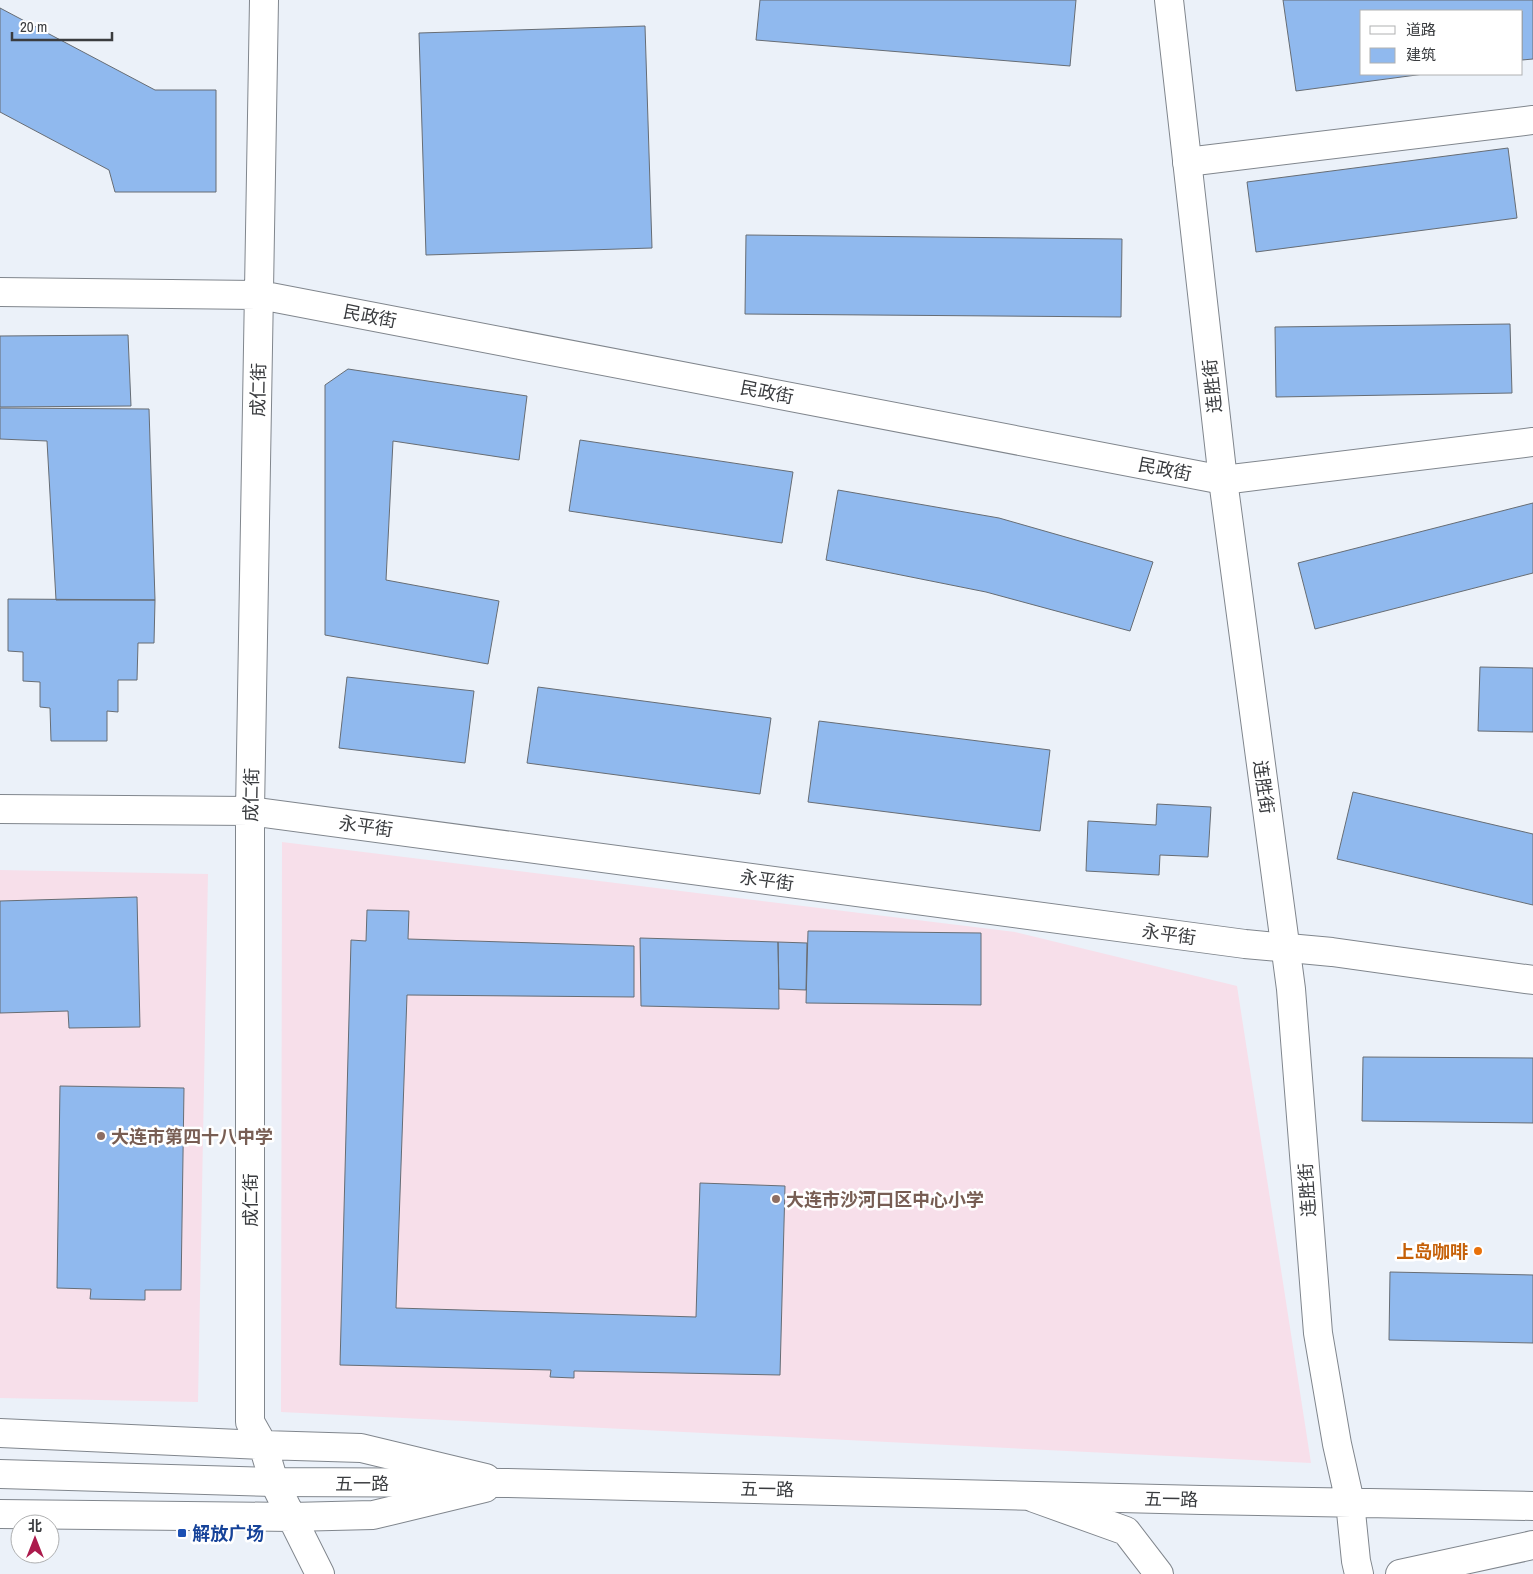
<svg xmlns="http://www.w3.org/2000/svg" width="1533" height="1574" font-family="'Archivo Narrow','Noto Sans SC',sans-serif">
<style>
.education{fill:#f7dfea}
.building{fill:#90b9ee;stroke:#676d74}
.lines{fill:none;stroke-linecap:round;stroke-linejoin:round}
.minor-casing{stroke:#80868d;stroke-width:30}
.major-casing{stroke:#80868d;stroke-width:30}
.minor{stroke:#fff;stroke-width:28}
.major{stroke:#fff;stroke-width:28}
.education-dot{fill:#8d6e63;stroke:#fff;stroke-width:2}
.food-dot{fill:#e8710a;stroke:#fff;stroke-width:2}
.transit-dot{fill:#1a4fb4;stroke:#fff;stroke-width:2}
.labels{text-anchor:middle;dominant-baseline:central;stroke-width:5;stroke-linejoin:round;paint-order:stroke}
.street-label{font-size:18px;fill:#3a3c3f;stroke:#fff}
.education-label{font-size:18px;font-weight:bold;fill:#785e54;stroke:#fff;text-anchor:start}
.food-label{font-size:18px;font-weight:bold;fill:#c56008;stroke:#fff;text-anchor:end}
.transit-label{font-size:18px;font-weight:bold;fill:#164399;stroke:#fff;text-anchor:start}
</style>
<rect width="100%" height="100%" fill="#ebf1f9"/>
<path class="education" d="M282,842L1015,932L1237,986L1311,1463L281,1412Z
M0,870L208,874L198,1402L0,1398Z"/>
<path class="building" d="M760,0H1076L1070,66L756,40Z
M1283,0H1533V59L1522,60V11H1362V74H1424L1296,91Z
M0,8L155,90H216V192H115L109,170L0,112Z
M645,26L652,248L426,255L419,33Z
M1508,148L1517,218L1256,252L1247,182Z
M746,235L1122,239L1121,317L745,314Z
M1510,324L1512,393L1276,397L1275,327Z
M128,335L131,406L0,407V336Z
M348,369L527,396L519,460L393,441L386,580L499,601L488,664L325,635V385Z
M0,408L149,409L155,600H56L47,441L0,439Z
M580,440L793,472L782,543L569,511Z
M838,490L999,518L1153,562L1130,631L986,592L826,560Z
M1533,503V573L1315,629L1298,563Z
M8,599L155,600L154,643H138L137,680H118V712L107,711V741H51L50,708L40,707V682L23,681V652L8,651Z
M1480,667L1533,668V732L1478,731Z
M347,677L474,691L465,763L339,748Z
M538,687L771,718L760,794L527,763Z
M819,721L1050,750L1040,831L808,802Z
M1353,792L1533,834V905L1337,859Z
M1157,804L1211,807L1208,857L1160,855L1159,875L1086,871L1088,821L1156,825Z
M137,897L140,1027L69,1028L68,1011L0,1013V901Z
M367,910L409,911L408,939L634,946V997L407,995L396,1308L696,1317L700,1183L785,1186L780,1375L574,1371V1378L550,1377L551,1370L340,1365L351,940L366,941Z
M808,931L981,933V1005L806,1003Z
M640,938L778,942L779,1009L641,1006Z
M778,942L807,943L806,990L779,989Z
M1363,1057L1533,1058V1123L1362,1121Z
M60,1086L184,1088L181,1290H145V1300L90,1299L91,1289L57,1288Z
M1390,1272L1533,1275V1343L1389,1340Z"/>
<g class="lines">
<g class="minor-casing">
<path id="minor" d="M264,0L250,811V1422L263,1445L274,1482L320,1574
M1187,162L1533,120
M0,292L260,295L1223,480L1533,442
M0,809L250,811L1245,944L1332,952L1533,980
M0,1433L263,1445L361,1448L486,1478
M1034,1498L1126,1531L1159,1574
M0,1514L291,1517L373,1515L485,1488
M1400,1574L1533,1545"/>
</g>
<g class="major-casing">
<path id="major" d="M1169,0L1223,480L1291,989L1318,1333L1337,1444L1350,1502L1356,1561L1359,1574
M0,1474L274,1482L507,1483L1202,1500L1533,1506"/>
</g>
<use href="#minor" class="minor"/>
<use href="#major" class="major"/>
</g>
<g class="education-dot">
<circle cx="101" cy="1136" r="5"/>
<circle cx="776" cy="1199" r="5"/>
</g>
<circle class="food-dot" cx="1478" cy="1251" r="5"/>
<rect class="transit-dot" x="177" y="1528" width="10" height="10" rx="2.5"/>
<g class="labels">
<g class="street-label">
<text transform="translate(370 316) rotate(11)">民政街</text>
<text transform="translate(1212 386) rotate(-96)">连胜街</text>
<text transform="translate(258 390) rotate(-89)">成仁街</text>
<text transform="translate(767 392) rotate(11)">民政街</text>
<text transform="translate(1165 469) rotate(11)">民政街</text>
<text transform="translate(1264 787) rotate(82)">连胜街</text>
<text transform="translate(251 795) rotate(-89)">成仁街</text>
<text transform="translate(366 826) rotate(8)">永平街</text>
<text transform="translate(767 880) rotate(8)">永平街</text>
<text transform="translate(1169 934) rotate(8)">永平街</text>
<text transform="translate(1307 1190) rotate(-94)">连胜街</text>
<text transform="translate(250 1200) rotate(-90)">成仁街</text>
<text x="362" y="1483">五一路</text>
<text transform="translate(767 1489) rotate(1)">五一路</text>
<text transform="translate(1171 1499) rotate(1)">五一路</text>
</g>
<g class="education-label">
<text x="111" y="1136">大连市第四十八中学</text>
<text x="786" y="1199">大连市沙河口区中心小学</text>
</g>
<g class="food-label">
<text x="1468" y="1251">上岛咖啡</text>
</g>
<g class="transit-label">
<text x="192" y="1533">解放广场</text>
</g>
</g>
<rect x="1360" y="10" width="162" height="65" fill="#ffffff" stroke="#b0b1b2"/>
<rect x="1370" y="26" width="25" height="8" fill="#ffffff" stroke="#b0b1b2"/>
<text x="1406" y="35" font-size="15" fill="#3a3c3f">道路</text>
<rect x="1370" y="48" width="25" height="15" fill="#90b9ee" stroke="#b0b1b2"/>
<text x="1406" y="60" font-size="15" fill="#3a3c3f">建筑</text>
<g transform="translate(35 1539)"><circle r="24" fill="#ffffff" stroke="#b0b1b2"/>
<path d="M0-4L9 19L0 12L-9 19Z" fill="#ac1a4c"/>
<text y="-8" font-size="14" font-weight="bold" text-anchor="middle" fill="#3a3c3f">北</text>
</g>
<path d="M12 32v8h100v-8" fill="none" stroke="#3a3c3f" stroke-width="2.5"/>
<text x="20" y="32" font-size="15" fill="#3a3c3f" stroke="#ffffff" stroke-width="4" paint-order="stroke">20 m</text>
</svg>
